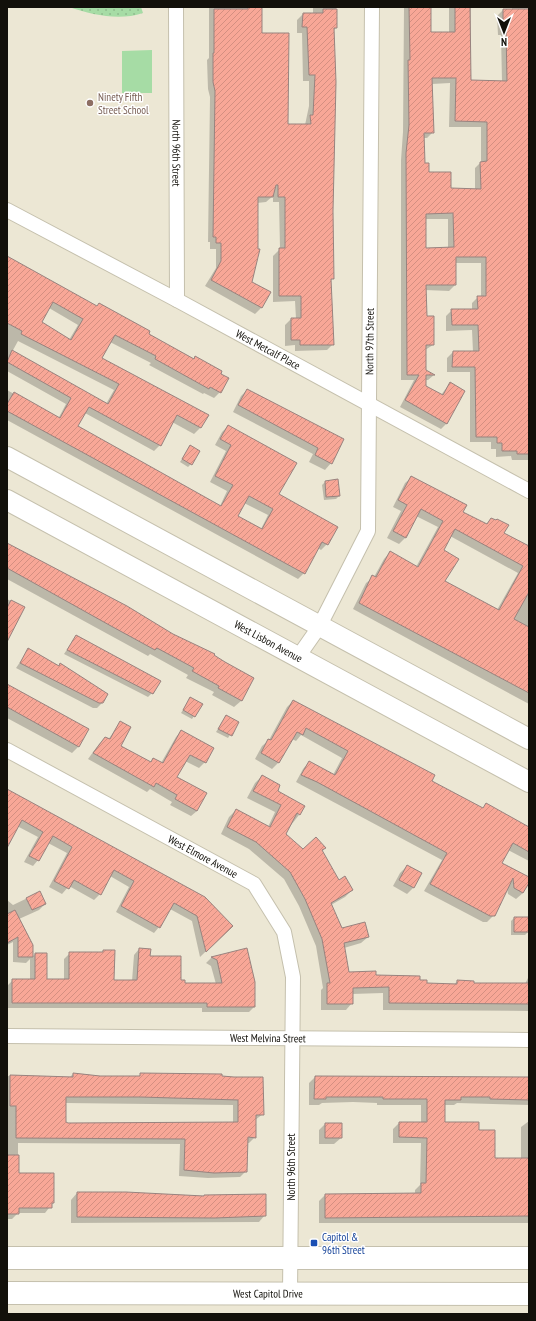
<svg xmlns="http://www.w3.org/2000/svg" width="536" height="1321" font-family="'PT Sans Narrow',sans-serif">
<style>
.grass{fill:url(#grass-dots)}
.pitch{fill:#a6dca5}
.shadow{fill:#0003;fill-rule:evenodd}
.building{fill:url(#building-hatch);stroke:#98837f;fill-rule:evenodd}
.lines{fill:none;stroke-linecap:round;stroke-linejoin:round}
.minor-casing{stroke:#c5c0ad;stroke-width:16}
.secondary-casing{stroke:#c5c0ad;stroke-width:22}
.primary-casing{stroke:#c5c0ad;stroke-width:24}
.minor{stroke:#fff;stroke-width:14}
.secondary{stroke:#fff;stroke-width:20}
.primary{stroke:#fff;stroke-width:22}
.education-dot{fill:#8d6e63;stroke:#fff;stroke-width:1.5}
.transit-dot{fill:#1a4fb4;stroke:#fff;stroke-width:1.5}
.labels{text-anchor:middle;dominant-baseline:central;stroke-width:3;stroke-linejoin:round;paint-order:stroke}
.education-label{font-size:11px;fill:#785e54;stroke:#fff;text-anchor:start}
.street-label{font-size:11px;fill:#12100a;stroke:#fff}
.transit-label{font-size:11px;fill:#164399;stroke:#fff;text-anchor:start}
</style>
<defs>
<pattern id="grass-dots" width="8" height="8" patternUnits="userSpaceOnUse"><rect width="8" height="8" fill="#a6dca5"/><path d="M2 2h.1M6 6h.1" fill="none" stroke="#8ebc8d" stroke-width="1.8" stroke-linecap="round"/></pattern>
<pattern id="building-hatch" width="6" height="6" patternUnits="userSpaceOnUse"><rect width="6" height="6" fill="#f8a797"/><path d="M-1 1l2-2M0 6l6-6M5 7l2-2" fill="none" stroke="#d48f81"/></pattern>
</defs>
<rect width="100%" height="100%" fill="#ece7d4"/>
<path class="grass" d="M69,7H141L143,13C119,21 93,15 69,7Z"/>
<path class="pitch" d="M152,50V93H122V51Z"/>
<path class="shadow" d="M209,7H261V34L287,125H305L309,106V81H303L302,33H297V20L303,14H313V7H336V28L333,31V278L330,281L333,344L327,350L295,351V345L285,346V325L291,319H296L295,301L273,302V256L280,249L279,202H273V196L266,202L257,203L251,282L270,293L261,308L255,314L205,286L216,268V249H210V242H208L210,97L208,89L207,60L209,58Z
M404,7H430V33H449V7H471L470,81L502,82L501,35H498L497,16L503,10H512V7H529V460H512L511,456L496,457V449H491V442H470V372H447V358L453,352H473L472,330L446,331V316L452,310H472V303L478,297H481V263H455V285L449,291L425,290L426,317L433,345L425,350V370L434,375L428,380H425L426,386L441,395L450,383L447,423L441,429L400,407L414,380H401V160L403,132ZM450,83L449,127H481V162L475,168V190L450,189L428,174L424,164L423,138H427L433,132L432,84ZM425,219H448V248L425,249Z
M7,258L193,359L195,357L220,392L214,398L204,393L203,394L149,365L151,363L110,342L101,358L207,415L200,428L194,434L172,422L160,445L154,451L85,413L77,427L220,506L227,491L210,482L226,451L215,445L222,432L228,426L277,495L327,544L321,550L318,548L304,573L298,579L7,420V390L58,419L66,404L7,371ZM49,308L78,325L69,340L41,323ZM18,341L114,390L106,404L12,352ZM244,503L268,515L261,529L237,516Z
M247,390L343,440L331,463L325,470L309,462L313,454L233,412L241,396Z
M190,446L191,464L188,467L180,462Z
M412,477L462,512L485,525L491,519L503,533L529,546V704L353,609L366,583L374,577L384,559L390,552L416,567L438,527L416,516L405,538L399,544L387,538L401,511L393,507L405,483ZM450,536L518,573L497,610L444,582L443,551Z
M337,481L339,496L336,499L324,500L322,485L325,482Z
M7,544L253,679L241,701L234,707L212,695L214,692L186,678L188,675L150,654L148,656L7,579Z
M7,599L24,608L7,640Z
M76,636L152,693L148,697L64,654Z
M29,649L58,666L60,664L102,703L97,708H93L16,668Z
M7,685L88,730L78,747L72,753L7,718Z
M190,698L194,716L192,719L181,713Z
M293,701L430,781L482,809L486,805L529,827V861L508,850L500,863L529,878L523,893L516,899L508,894L507,888L494,915L487,922H483L424,891L442,860L296,782L303,769L309,762L333,775L342,758L301,735L296,741L292,739L279,762L272,769L255,759L262,746L269,740L287,707Z
M226,716L238,722L228,738L216,732Z
M120,722L119,746L150,762L153,759L161,763L176,737L181,731L205,762L199,768L185,761L176,777L197,811L191,816L170,805L172,802L150,789L147,792L88,759L99,744L105,738L108,740Z
M262,776L299,815L284,834L303,850L325,848L322,852L339,881L352,890L345,897L331,905L341,929L368,937L361,943L344,948L348,973L419,981L426,984L454,985L457,981L473,984H525L529,976V1011L383,1010V993L352,994V1003L346,1010H321V990L323,988L316,946L299,906L284,879L249,849L221,834L229,817L236,810L268,827L275,812L247,798L255,783Z
M7,789L232,926L200,957L192,921L170,909L159,927L154,933L116,912L129,887L110,876L100,894L94,900L69,886L62,894L49,887L67,853L48,843L38,860L33,866L24,862L38,837L17,826L7,846Z
M407,866L414,887L407,894L393,886L400,873Z
M40,892L45,904L39,910L19,919L32,945V957L35,954L46,980H64V959L70,953H101L103,951L113,981H132L134,955L139,949L184,984H216L211,966L206,963L211,958L247,949L254,1007L249,1012H202V1008H7V986L13,980H30V959L26,963L13,962V942L7,945V900L13,905Z
M514,918L528,932L525,935H511V921Z
M73,1074H85V1076L138,1077L141,1074L221,1077L263,1114L255,1120V1137L249,1143H246V1171L240,1177L208,1178L179,1176L180,1144L18,1143V1174L53,1203L45,1213H18L12,1219H7V1076L69,1078ZM65,1103L233,1105V1123H65Z
M315,1077L529,1078V1105L457,1103L454,1105H444V1123L478,1131L494,1159H521V1127L529,1121V1223H319V1201L325,1195L415,1194V1190L420,1185L421,1143H393V1129L399,1123H421V1105H377V1103L353,1102L322,1103L319,1105H309V1083Z
M325,1124L341,1138L334,1144H319V1130Z
M77,1193H126L202,1197L204,1196L265,1215L259,1222L71,1223V1200Z"/>
<path class="building" d="M248,7H262V33H289L288,124H311L310,115H313L315,75H309L307,27H302L303,13H323V9H337V28H334L336,82L333,211L334,279H331L334,345H300V340H291V318H301V296H279V248H285V197H278V185H276L273,197H258V249H260L252,282L271,292L262,308L211,280L221,261V243H216V237H213L215,91L213,82V53H214V9H248Z
M409,7H431V32H455V7H470L471,80L507,81L506,29H503V9H529V454H517V451H502V443H497V437H476L475,367H452L453,351H479L478,325H452L451,309H478L477,296H486V257H456V285H426L427,316H434V345H426V370L435,375H426V386L443,395L450,382L465,391L447,424L405,400L419,375H407L406,153L409,125L408,60H410ZM432,78H456L455,121L487,122V161L480,162L481,189L451,188V172H429V163H425L424,133H434ZM453,213L454,247L426,248V214Z
M7,256L97,306L99,303L150,331L149,334L194,359L195,356L222,371L221,374L229,378L221,393L210,387L209,389L155,359L156,356L115,335L102,358L209,415L201,428L177,415L161,446L89,407L78,426L221,506L233,485L215,476L231,445L220,439L228,425L297,463L279,494L338,527L328,545L322,542L305,574L7,411V404L14,392L60,418L71,398L7,362L12,350L108,404L119,384L21,334L22,331L7,323ZM53,302L83,319L71,340L42,322ZM249,496L273,509L262,529L238,516Z
M247,389L344,439L332,464L315,455L318,448L238,405Z
M190,445L200,451L192,465L182,459Z
M411,476L467,505L463,512L487,524L491,518L496,520L497,519L509,525L504,533L529,546V592L514,619L529,627V693L359,603L372,575L376,577L390,551L418,567L443,521L421,509L406,538L393,531L407,505L398,500ZM455,529L523,566L499,610L445,581L459,559L444,550Z
M338,479L340,496L326,497L325,481Z
M7,543L127,606L173,634L215,654L214,655L225,662L254,678L242,701L218,688L219,686L192,671L194,668L157,648L155,650L111,626L7,568Z
M11,600L25,607L7,642V608Z
M76,635L161,681L153,694L67,650Z
M28,648L59,666L60,663L108,694L103,703H99L20,663Z
M7,684L89,729L79,747L7,707Z
M190,697L203,704L195,717L183,710Z
M293,700L435,775L432,781L483,808L486,803L529,827V852L513,843L502,863L529,877V883L523,893L514,888L513,878L495,916H490L430,884L447,853L317,782L301,775L309,761L335,775L348,751L306,728L303,735L297,732L279,763L261,753L268,739L271,740Z
M226,715L239,722L232,736L218,729Z
M120,721L131,727L121,746L151,762L153,758L163,763L181,730L214,748L206,763L190,755L177,777L207,793L197,811L175,799L177,795L156,783L154,787L93,753L105,737L110,739Z
M262,775L280,785L278,791L305,806L300,815L297,813L286,834L303,849L316,837L326,848L322,850L339,880L345,876L353,890L331,903L342,928L365,922L369,937L344,943L349,972L376,971V975L420,976V980H427V983L457,984V980L474,981V983H529V1004L389,1003V987L353,988V1004H327V983H330L322,939L305,899L290,872L256,842L227,827L236,809L270,827L281,805L253,791Z
M7,789L205,897L233,926L206,952L197,916L174,903L160,928L121,906L134,881L114,870L101,895L74,880L69,889L54,881L72,847L53,836L39,861L29,856L43,832L22,820L7,848Z
M407,865L422,873L414,888L399,880Z
M40,891L46,904L32,910L26,898Z
M15,910L33,945V957H18V937L7,943V914Z
M514,917H529V932H514Z
M139,948L151,949L150,956H181V980H185V983H222L217,960L211,957L247,948L255,982V1007H207V1003H12V979H35V953H47V979H69V952H103V950H115L114,980H137Z
M73,1073L100,1076H140V1073L222,1074V1076L234,1077H263L264,1115H256V1138L248,1137L247,1172L214,1173L184,1170L185,1139L16,1138V1106H10V1075L73,1077ZM66,1097H141L238,1100V1122L68,1123L66,1122Z
M315,1076L529,1077V1100L490,1099V1097H461V1100H445V1122H479V1130H495V1158H529V1216L325,1218V1194L421,1193V1183H426L427,1138L399,1137V1122H427V1099H383V1097H326V1099H314Z
M325,1123H342V1138H325Z
M7,1155H19V1173H54V1203H52V1208H19V1214H7Z
M77,1192H126L204,1196V1195L266,1194V1216L215,1218L77,1217Z"/>
<g class="lines">
<g class="minor-casing">
<g id="minor">
<path id="s1" d="M176,7L177,300"/>
<path id="s2" d="M7,210L177,300L529,491"/>
<path id="s3" d="M298,657L319,627L368,531L372,7"/>
<path id="s4" d="M7,750L254,884L284,932L293,977L290,1294"/>
<path id="s5" d="M7,1036L529,1040"/>
</g>
</g>
<g class="secondary-casing">
<g id="secondary">
<path d="M7,457L529,739"/>
<path id="s6" d="M7,500L529,782"/>
</g>
</g>
<g class="primary-casing">
<g id="primary">
<path d="M7,1258H529"/>
<path id="s7" d="M7,1293L529,1294"/>
</g>
</g>
<use href="#minor" class="minor"/>
<use href="#secondary" class="secondary"/>
<use href="#primary" class="primary"/>
</g>
<circle class="education-dot" cx="90" cy="103" r="4"/>
<rect class="transit-dot" x="310" y="1239" width="8" height="8" rx="2"/>
<g class="labels">
<g class="education-label">
<text x="98" y="97">Ninety Fifth<tspan x="98" dy="13">Street School</tspan></text>
</g>
<g class="street-label">
<text stroke="none"><textPath href="#s1" startOffset="146">North 96th Street</textPath></text>
<text stroke="none"><textPath href="#s3" startOffset="334">North 97th Street</textPath></text>
<text stroke="none"><textPath href="#s2" startOffset="296">West Metcalf Place</textPath></text>
<text stroke="none"><textPath href="#s6" startOffset="297">West Lisbon Avenue</textPath></text>
<text stroke="none"><textPath href="#s4" startOffset="223">West Elmore Avenue</textPath></text>
<text stroke="none"><textPath href="#s5" startOffset="261">West Melvina Street</textPath></text>
<text transform="translate(291 1167) rotate(-90)">North 96th Street</text>
<text stroke="none"><textPath href="#s7" startOffset="261">West Capitol Drive</textPath></text>
</g>
<g class="transit-label">
<text x="322" y="1237">Capitol &amp;<tspan x="322" dy="13">96th Street</tspan></text>
</g>
</g>
<rect width="536" height="1321" fill="none" stroke="#12100a" stroke-width="16"/>
<g transform="translate(504 32) rotate(180)" stroke="#ffffff" stroke-width="3" paint-order="stroke">
<path d="M0-3L7 15L0 10L-7 15Z" fill="#12100a"/>
<text y="-6" font-size="11" font-weight="bold" text-anchor="middle" fill="#12100a">N</text>
</g>
</svg>
